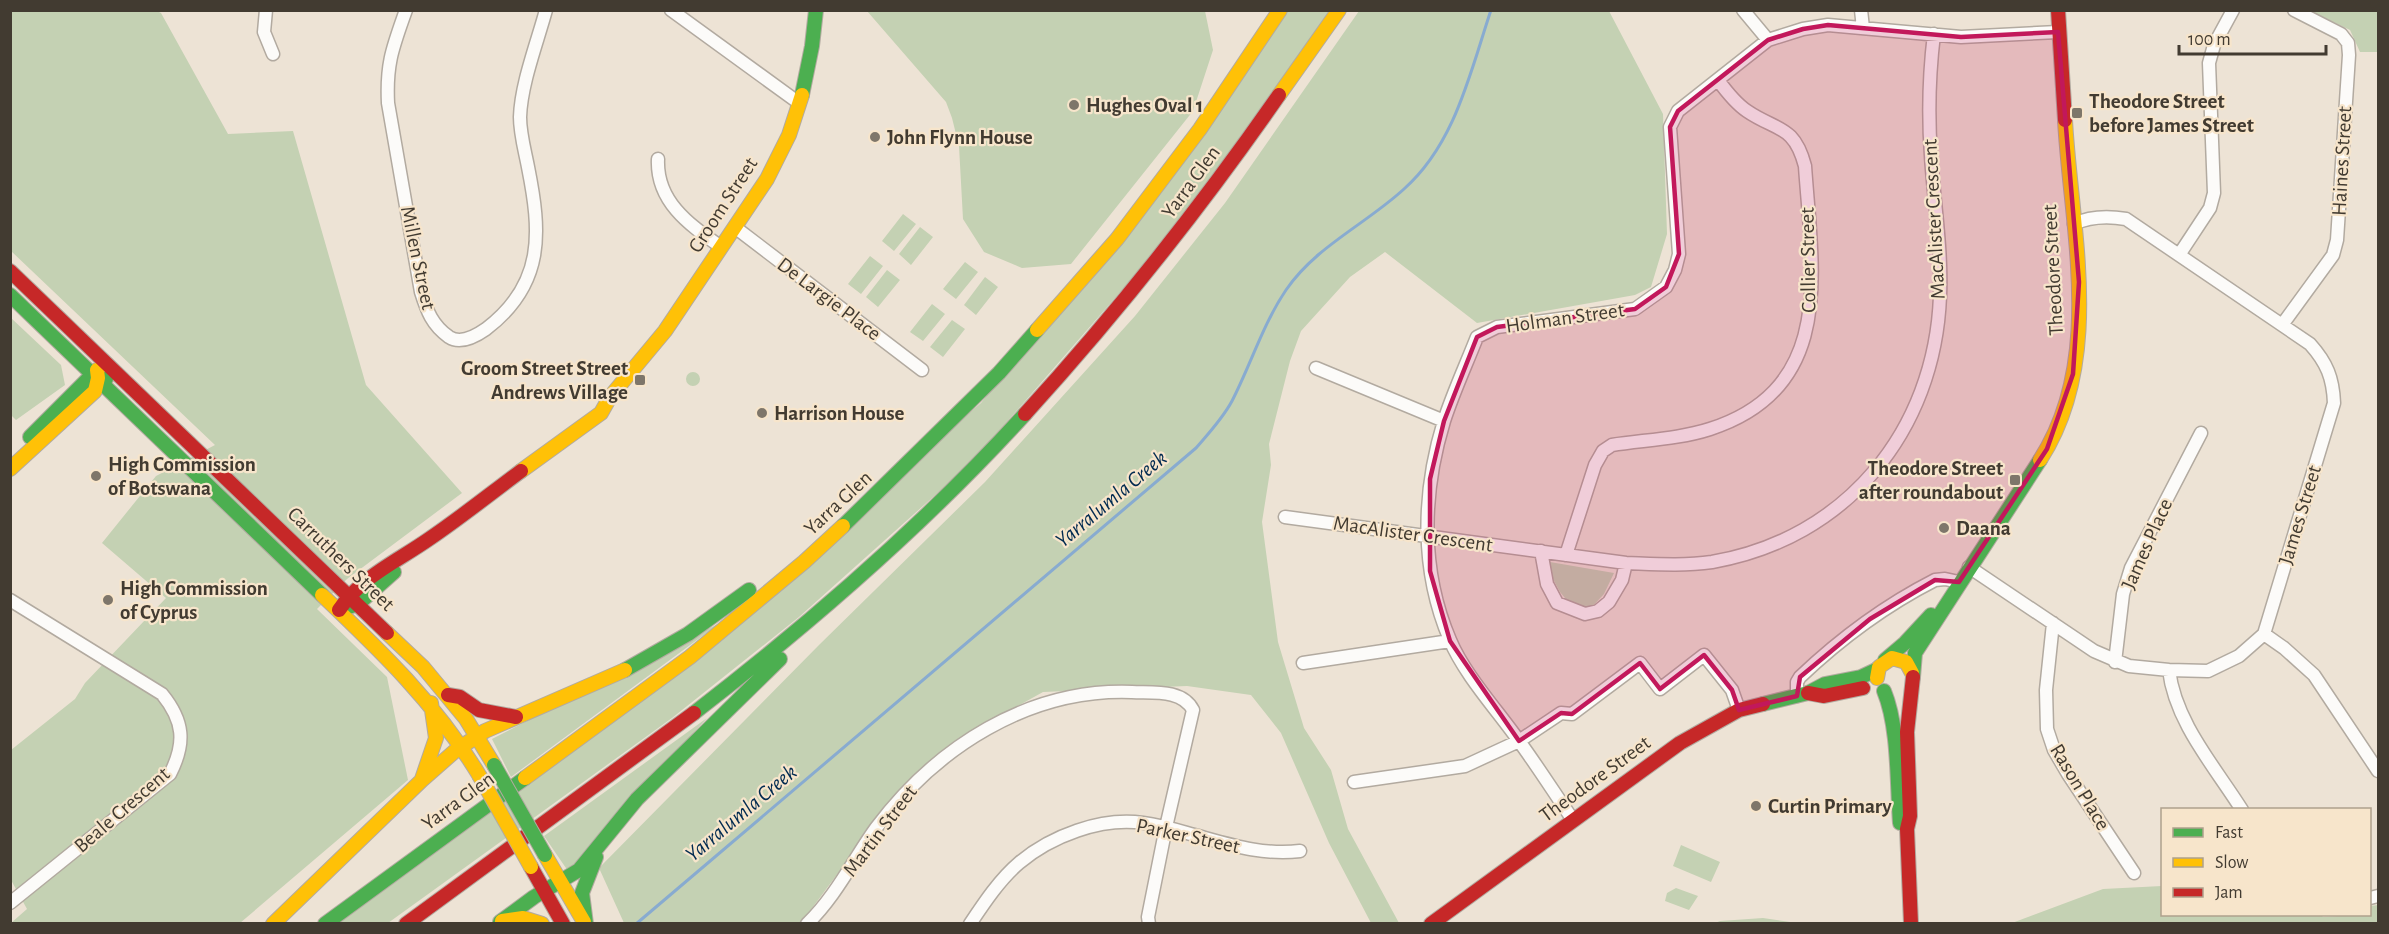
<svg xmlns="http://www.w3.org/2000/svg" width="2389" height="934" font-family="'Alegreya Sans',sans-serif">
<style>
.green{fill:#c4d1b3}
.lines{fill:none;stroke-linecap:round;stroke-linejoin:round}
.stream{stroke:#88abd0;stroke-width:3}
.street-casing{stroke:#b2aaa0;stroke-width:15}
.fast-casing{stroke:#b2aaa0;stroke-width:16}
.slow-casing{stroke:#b2aaa0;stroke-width:16}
.jam-casing{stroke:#b2aaa0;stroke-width:16}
.street{stroke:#fcfbf9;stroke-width:12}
.fast{stroke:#4caf50;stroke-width:14}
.slow{stroke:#ffc107;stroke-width:14}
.jam{stroke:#c62828;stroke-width:14}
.fast-bridge-casing{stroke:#b2aaa0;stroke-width:16;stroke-linecap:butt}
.slow-bridge-casing{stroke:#b2aaa0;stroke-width:16;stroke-linecap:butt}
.fast-bridge{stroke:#4caf50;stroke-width:14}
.slow-bridge{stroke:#ffc107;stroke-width:14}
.marked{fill:#c2185b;fill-opacity:0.2;stroke:#c2185b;stroke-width:4.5;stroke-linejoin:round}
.poi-dot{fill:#7e766a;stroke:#f7e5cb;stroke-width:2}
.labels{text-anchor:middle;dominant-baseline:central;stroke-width:4.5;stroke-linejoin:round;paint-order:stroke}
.poi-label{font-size:21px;font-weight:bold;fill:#423b31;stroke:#f7e5cb;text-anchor:start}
.street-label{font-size:21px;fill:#423b31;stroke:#f7e5cb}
.water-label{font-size:22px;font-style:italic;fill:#012a50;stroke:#f7e5cb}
</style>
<rect width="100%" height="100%" fill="#ede3d5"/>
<path class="green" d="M10,11H157L161,13L228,134L293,131L366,385L462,493L347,579L317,609L387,677L408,780L240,923H11L27,909L11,880V750L75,699L85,683L166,598L102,543L156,476L215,445L11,251Z
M867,11H1205L1213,50L1193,111L1071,264L1022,268L984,252L963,219L959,146L952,118L946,102Z
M1287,11H1333L1189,213L971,463L799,617L672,718L388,923L337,924L528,785L981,403Z
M1359,11H1609L1663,114L1667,234L1651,287L1635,295L1477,323L1385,252L1350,277L1301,331L1290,361L1269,444L1271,465L1262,522L1278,642L1304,728L1331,770L1348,829L1399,923H1371L1329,843L1281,733L1251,695L1187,686L1043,692L953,742L893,799L801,923H624L599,868L819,645L985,482L1135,316L1225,203Z
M2311,11H2378V52H2360L2350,30Z
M903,214L916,224L894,251L882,241Z
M920,227L933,237L911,265L899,254Z
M870,256L883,266L861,294L848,284Z
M965,262L978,272L956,299L943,289Z
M887,270L900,280L878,307L866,297Z
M985,277L998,287L976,315L964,305Z
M932,304L945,314L923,341L910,332Z
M10,317L61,365L65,385L16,420L11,415Z
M952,320L965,329L943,357L930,347Z
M686 379a7 7 0 1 1 14 0a7 7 0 1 1-14 0Z
M1550,562L1614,573L1604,594L1590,609L1570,604L1560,592L1547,568Z
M720,623L511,777L492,739Z
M707,718L568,871L544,836Z
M1681,845L1720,862L1711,882L1673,866Z
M2162,886V914H2320L2323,917L2370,914V906L2378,905V923H2012L2103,889Z
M1676,888L1698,896L1689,910L1665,901L1667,893Z
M1763,918L1797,923H1715L1720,921Z"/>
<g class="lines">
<path class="stream" d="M636,924L1196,448C1209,433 1223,418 1232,401C1251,364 1263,324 1286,290C1315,247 1366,224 1404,189C1455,144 1470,73 1491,10"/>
<g class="street-casing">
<path id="street" d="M266,10L264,32L273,54
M406,10C393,47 386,63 388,103L421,292C427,311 432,325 449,337C461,345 476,336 486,329C545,284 541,232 528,167C525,151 520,134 520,117C521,84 537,43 546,10
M671,10L799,103
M1743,10L1768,40
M1861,10L1863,28
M658,159C656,202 690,225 721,247
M736,228L922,370
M2179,255L2210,208L2214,193L2209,63L2214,45L2233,10
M2282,325L2333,255L2337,240L2349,55L2348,43L2341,34L2294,10
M1316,368L1444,421
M1285,517L1626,563C1655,564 1683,566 1712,562C1846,539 1935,431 1940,296C1942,249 1934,203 1931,156C1928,115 1929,75 1934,34
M1541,551L1547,584L1557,603L1585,614L1598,611L1609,602L1622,580L1626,563
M1566,555L1595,465L1603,451L1612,445C1644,440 1679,439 1710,429C1837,388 1812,270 1805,166C1794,124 1776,131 1747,111C1735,103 1726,91 1718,80
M1969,567L2094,651L2129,666L2169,670L2208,671L2239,656L2264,634L2334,403C2333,378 2327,363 2310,344L2126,219C2108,216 2091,216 2074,224
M10,600L162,694C184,721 186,743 170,774L10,903
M2053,623L2046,690L2047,729L2054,750L2068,774L2134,873
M2264,634L2284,648L2314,675L2378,771
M2115,662L2123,594L2131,568L2201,433
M1303,663L1450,641
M2169,670C2175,722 2215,767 2242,810
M1797,696V682L1800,677C1840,639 1886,605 1935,580L1945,579L1959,582
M1354,782L1465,766L1519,741L1561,713L1572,714L1640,663L1660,689L1704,655L1732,690L1739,710
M1573,820C1555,794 1538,767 1519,741C1498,711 1464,674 1450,640C1420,570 1422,493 1444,421C1453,393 1466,365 1477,337L1497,327L1635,309L1666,287L1675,270L1679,254L1670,127L1678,111L1768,40L1803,29L1828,25L1961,37L2058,32
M2370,898L2378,896
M807,924C836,896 853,860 876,828C936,748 1028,688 1132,692C1153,693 1182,689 1193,710L1166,827L1148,917L1149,924
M970,924C984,903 1000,879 1019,863C1051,836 1101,817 1143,823C1158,825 1173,829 1187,833C1225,843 1261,856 1300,851"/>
</g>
<g class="fast-casing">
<path id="fast" d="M802,95L812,46L816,10
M10,295L322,595
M30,437L87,380L106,379
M843,526L999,373L1037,330
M348,607L358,604L394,572
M1885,660L1905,643L1931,615
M625,670L688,634L749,590
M1913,677L1915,653L2040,460
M1884,691C1899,727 1897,783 1900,823
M1763,704L1808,693L1825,684L1861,677L1878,669
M694,713C812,622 925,524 1025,414
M500,922L534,897L579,870L637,799L780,659
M325,924L525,778
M586,924L582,893L596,857"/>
</g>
<g class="slow-casing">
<path id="slow" d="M1279,95L1339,10
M1037,330L1117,239L1200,129L1280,10
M2040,460C2105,359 2071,230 2065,120
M10,469L95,391L98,378L97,370
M521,471L601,413L610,397L665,331L767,179L789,135L802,95
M322,595C381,651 437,705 479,775
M387,633L423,667L466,719L494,765
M1877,678L1879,667L1892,658L1906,662L1912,673
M525,778L690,657L804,562L843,526
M422,779L436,738L431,703
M545,855L584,922
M502,921L523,918L542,924
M273,924L422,780L455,751L485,731L625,670"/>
</g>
<g class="jam-casing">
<path id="jam" d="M2058,10L2065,120
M10,271L387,633
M1025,414C1117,313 1201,207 1279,95
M339,610C361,577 396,562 429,539C460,518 490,494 521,471
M1808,693L1824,696L1863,688
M448,695L460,697L479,710L516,717
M531,867L563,924
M406,924L694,713
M1431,924L1680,743L1739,710L1763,704
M1911,924L1907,829L1910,816L1907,732L1913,677"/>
</g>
<use href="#street" class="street"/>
<use href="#fast" class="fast"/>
<use href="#slow" class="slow"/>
<use href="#jam" class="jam"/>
<g class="fast-bridge-casing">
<path id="fast-bridge" d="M494,765L545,855"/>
</g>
<g class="slow-bridge-casing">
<path id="slow-bridge" d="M479,775L531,867"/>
</g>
<use href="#fast-bridge" class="fast-bridge"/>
<use href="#slow-bridge" class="slow-bridge"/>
</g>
<path class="marked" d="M1828,25L1961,37L2058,32L2079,282L2073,374L2047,449L1959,582L1935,580L1870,619L1800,677L1797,696L1739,710L1732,690L1704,655L1660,689L1640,663L1572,714L1561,713L1519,741L1450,641L1430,571V479L1444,421L1477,337L1497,327L1635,309L1666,287L1679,254L1670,127L1678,111L1768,40L1803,29Z"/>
<g class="poi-dot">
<circle cx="1074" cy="105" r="6"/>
<rect x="2071" y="107" width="12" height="12" rx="3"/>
<circle cx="875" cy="137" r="6"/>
<rect x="634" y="374" width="12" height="12" rx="3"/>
<circle cx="762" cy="413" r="6"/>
<circle cx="96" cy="476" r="6"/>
<rect x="2009" y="474" width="12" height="12" rx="3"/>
<circle cx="1944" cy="528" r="6"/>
<circle cx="108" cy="600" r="6"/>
<circle cx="1756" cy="806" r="6"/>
</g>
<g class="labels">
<g class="poi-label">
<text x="2089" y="101">Theodore Street<tspan x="2089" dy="24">before James Street</tspan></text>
<text x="1086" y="105">Hughes Oval 1</text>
<text x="887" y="137">John Flynn House</text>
<text x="628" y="368" text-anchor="end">Groom Street Street<tspan x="628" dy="24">Andrews Village</tspan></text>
<text x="774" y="413">Harrison House</text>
<text x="108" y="464">High Commission<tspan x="108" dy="24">of Botswana</tspan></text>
<text x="2003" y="468" text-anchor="end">Theodore Street<tspan x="2003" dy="24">after roundabout</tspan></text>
<text x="1956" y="528">Daana</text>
<text x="120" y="588">High Commission<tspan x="120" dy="24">of Cyprus</tspan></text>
<text x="1768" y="806">Curtin Primary</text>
</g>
<g class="street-label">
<text transform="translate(2342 161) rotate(-87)">Haines Street</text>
<text transform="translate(1191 182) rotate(-54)">Yarra Glen</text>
<text transform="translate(723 205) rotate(-57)">Groom Street</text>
<text transform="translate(1934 219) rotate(-93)">MacAlister Crescent</text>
<text transform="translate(418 258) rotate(78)">Millen Street</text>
<text transform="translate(1808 260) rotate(-91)">Collier Street</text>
<text transform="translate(2053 270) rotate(-93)">Theodore Street</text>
<text transform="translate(829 299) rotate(37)">De Largie Place</text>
<text transform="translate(1565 318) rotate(-8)">Holman Street</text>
<text transform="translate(838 503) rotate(-43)">Yarra Glen</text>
<text transform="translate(2300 515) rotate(-73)">James Street</text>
<text transform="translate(1413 534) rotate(8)">MacAlister Crescent</text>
<text transform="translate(2147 544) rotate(-66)">James Place</text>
<text transform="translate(341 559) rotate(44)">Carruthers Street</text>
<text transform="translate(1595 779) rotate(-36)">Theodore Street</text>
<text transform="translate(2080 787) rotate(59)">Rason Place</text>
<text transform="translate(458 801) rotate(-36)">Yarra Glen</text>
<text transform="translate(122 810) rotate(-41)">Beale Crescent</text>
<text transform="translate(880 831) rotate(-53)">Martin Street</text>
<text transform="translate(1188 836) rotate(12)">Parker Street</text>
</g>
<g class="water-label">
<text transform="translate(1111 499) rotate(-40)">Yarralumla Creek</text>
<text transform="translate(741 813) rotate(-40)">Yarralumla Creek</text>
</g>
</g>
<rect width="2389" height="934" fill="none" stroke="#423b31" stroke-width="24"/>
<rect x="2161" y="808" width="210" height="108" fill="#f7e5cb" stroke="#afa18d" stroke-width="1.5"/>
<rect x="2173" y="828" width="30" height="9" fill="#4caf50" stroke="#afa18d" stroke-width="1.5"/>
<text x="2215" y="838" font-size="18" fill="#423b31">Fast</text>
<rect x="2173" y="858" width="30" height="9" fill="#ffc107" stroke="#afa18d" stroke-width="1.5"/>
<text x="2215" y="868" font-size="18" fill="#423b31">Slow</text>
<rect x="2173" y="888" width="30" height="9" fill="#c62828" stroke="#afa18d" stroke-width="1.5"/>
<text x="2215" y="898" font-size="18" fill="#423b31">Jam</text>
<path d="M2179 45v9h147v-9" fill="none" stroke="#423b31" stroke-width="3"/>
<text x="2188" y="45" font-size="18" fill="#423b31" stroke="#f7e5cb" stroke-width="4.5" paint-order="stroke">100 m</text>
</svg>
